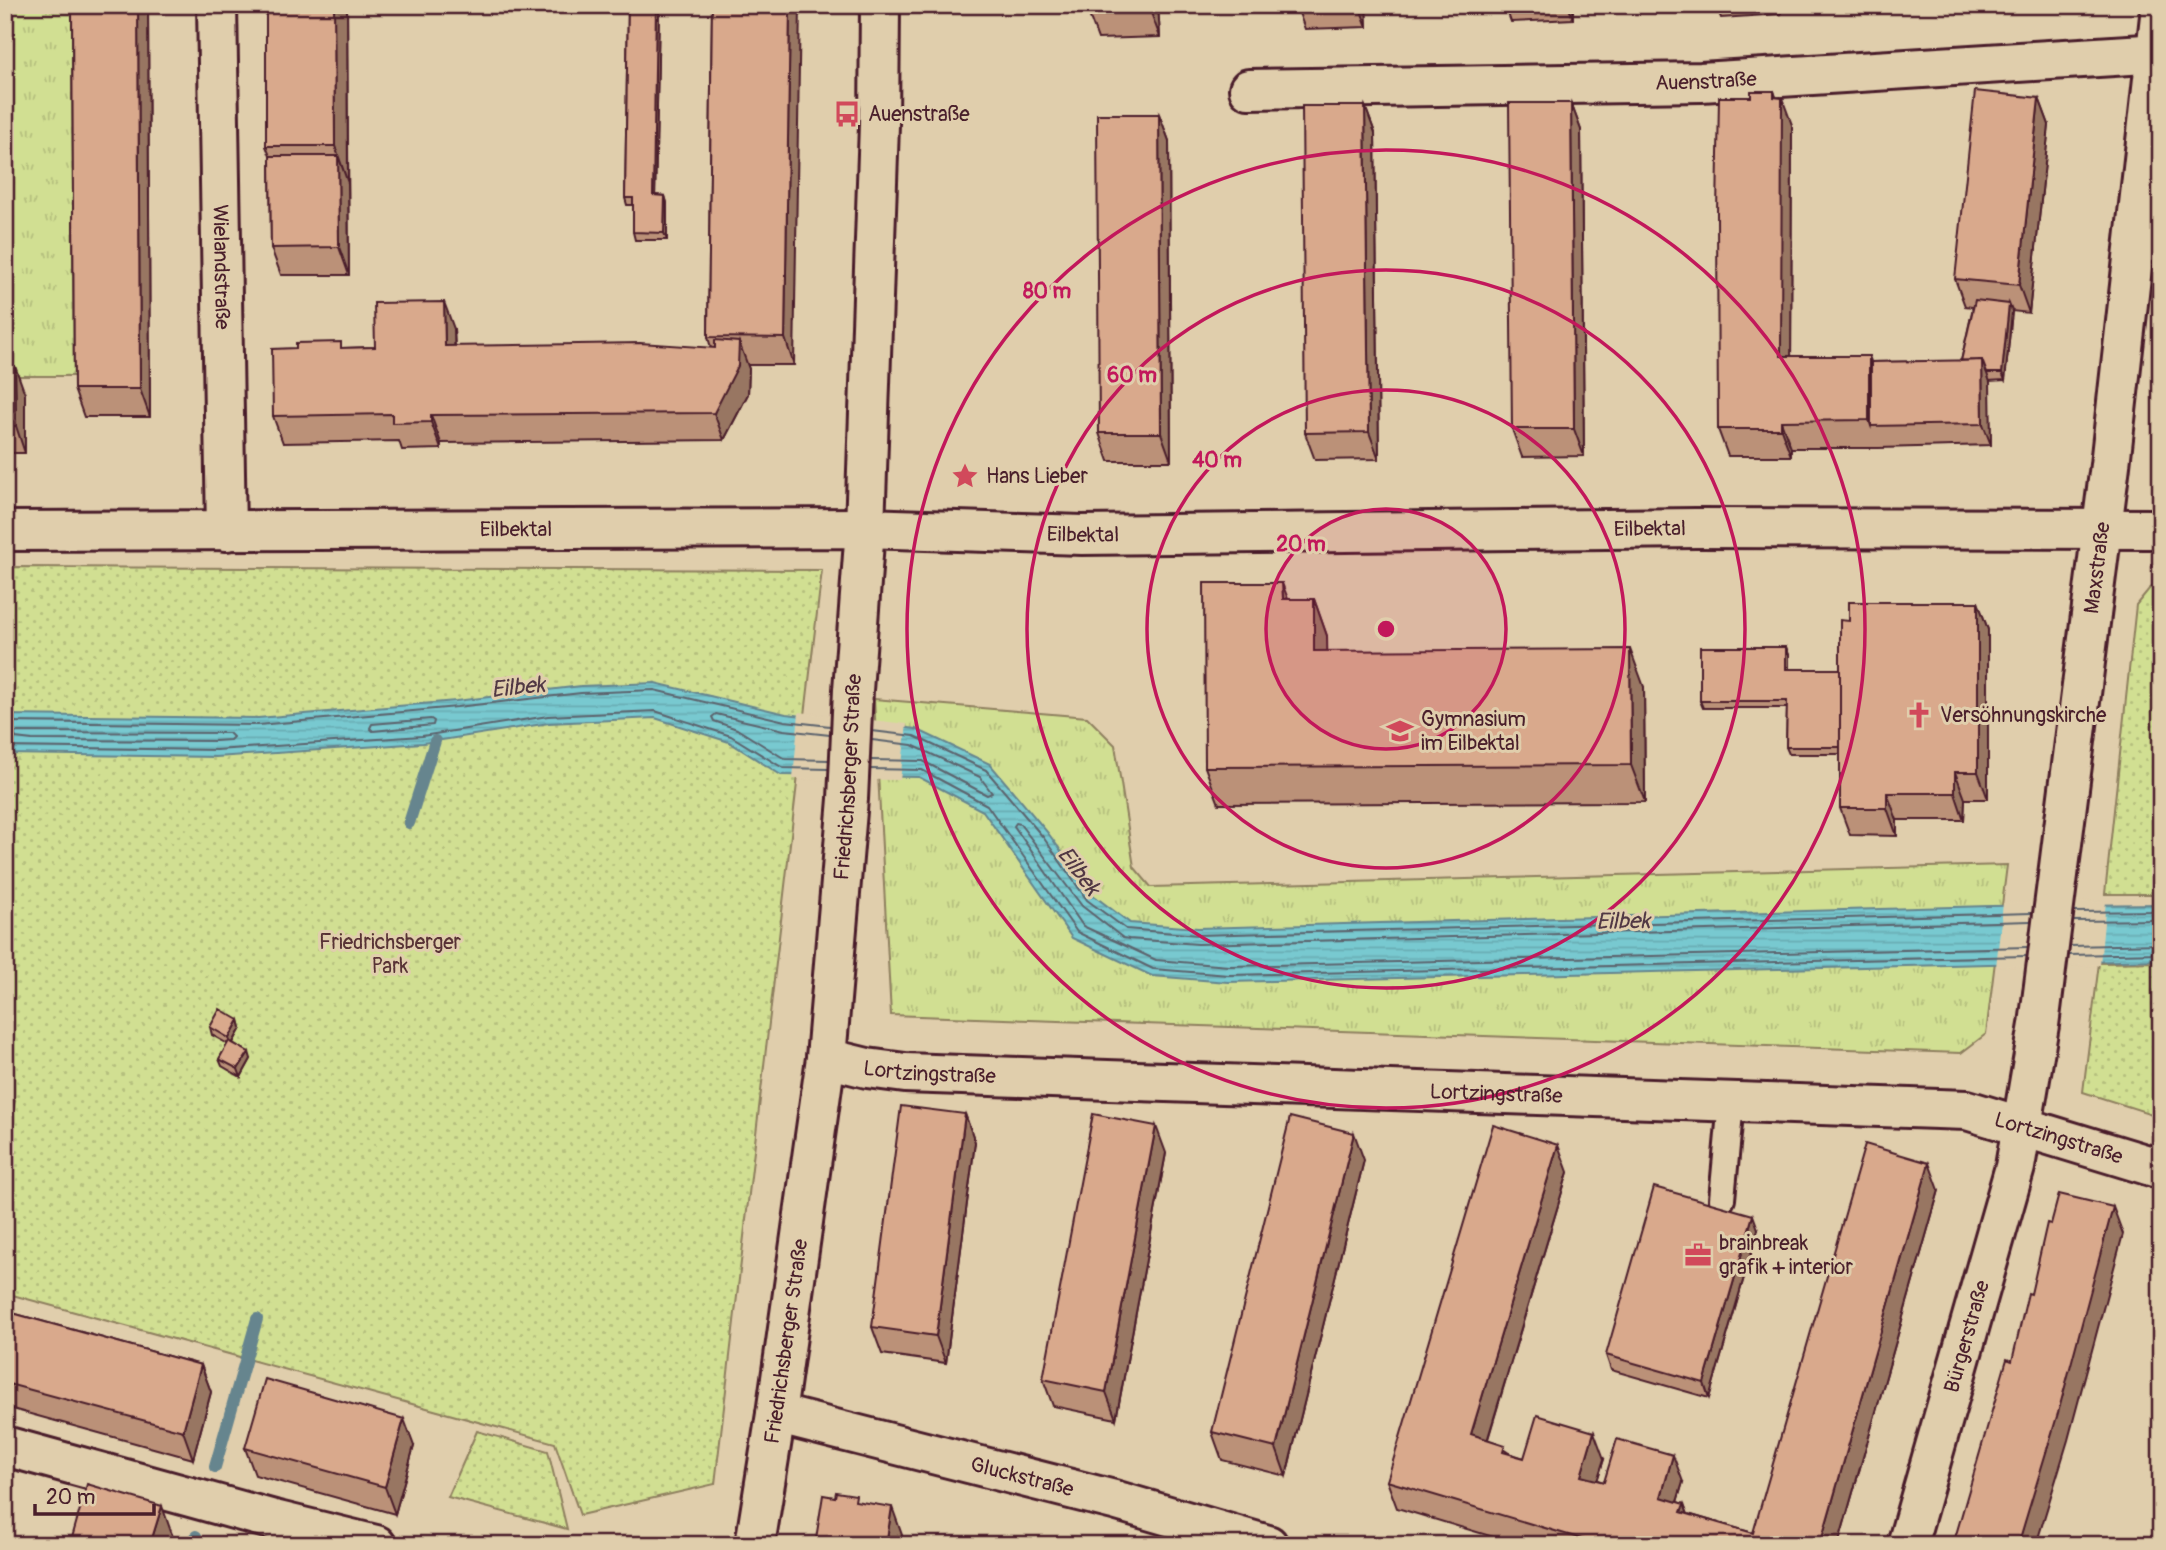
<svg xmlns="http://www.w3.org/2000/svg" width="2166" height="1550" viewBox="0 0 2166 1550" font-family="Pangolin,sans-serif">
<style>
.grass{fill:url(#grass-tufts);stroke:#8e7f5e;stroke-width:2}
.park{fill:url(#park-dots);stroke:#8e7f5e;stroke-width:2}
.water{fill:url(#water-rules);stroke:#66858e;stroke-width:2}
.pier{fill:#e0ceac}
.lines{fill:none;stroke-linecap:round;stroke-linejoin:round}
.shore{stroke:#5c636d;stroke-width:2}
.stream{stroke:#66858e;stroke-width:12}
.service-casing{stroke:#4a1f2b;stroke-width:30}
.minor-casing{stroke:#4a1f2b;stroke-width:44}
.tertiary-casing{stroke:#4a1f2b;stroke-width:44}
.service{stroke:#e0ceac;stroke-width:24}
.minor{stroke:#e0ceac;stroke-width:38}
.tertiary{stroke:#e0ceac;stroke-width:38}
.wall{fill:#bb9178;stroke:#4a1f2b;stroke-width:2}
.shaded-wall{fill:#987662;stroke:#4a1f2b;stroke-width:2}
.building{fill:#d9a98c;stroke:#4a1f2b;stroke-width:2}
.ring{fill:none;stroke:#c2185b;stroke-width:3.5}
.labels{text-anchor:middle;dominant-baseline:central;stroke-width:6;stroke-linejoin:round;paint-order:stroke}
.street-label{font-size:21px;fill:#4a1f2b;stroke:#e0ceac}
.poi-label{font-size:21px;fill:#4a1f2b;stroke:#e0ceac;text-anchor:start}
.park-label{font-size:21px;fill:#583235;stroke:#e0ceac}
.water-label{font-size:23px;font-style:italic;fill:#513844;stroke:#e0ceac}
.centre{fill:#c2185b;stroke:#e0ceac;stroke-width:3.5}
.ring-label{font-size:21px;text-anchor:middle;font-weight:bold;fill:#c2185b;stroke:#e0ceac;stroke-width:6;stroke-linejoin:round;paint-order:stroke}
</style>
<defs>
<pattern id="grass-tufts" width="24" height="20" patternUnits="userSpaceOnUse" patternTransform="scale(1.75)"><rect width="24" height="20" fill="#d1df92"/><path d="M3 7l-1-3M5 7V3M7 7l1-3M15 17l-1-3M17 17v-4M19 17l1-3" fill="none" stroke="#b5bf7e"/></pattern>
<pattern id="park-dots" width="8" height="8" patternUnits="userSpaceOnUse" patternTransform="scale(1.75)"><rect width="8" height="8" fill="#d1df92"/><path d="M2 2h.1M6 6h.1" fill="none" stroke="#b5bf7e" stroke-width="1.8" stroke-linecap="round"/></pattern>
<pattern id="water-rules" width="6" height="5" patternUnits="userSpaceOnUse" patternTransform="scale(1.75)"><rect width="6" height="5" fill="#78c9d0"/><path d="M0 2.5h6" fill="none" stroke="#69acb3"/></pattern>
</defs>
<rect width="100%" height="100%" fill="#e0ceac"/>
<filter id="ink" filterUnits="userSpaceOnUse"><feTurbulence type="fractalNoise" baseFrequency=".0143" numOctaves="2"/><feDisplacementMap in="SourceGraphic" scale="14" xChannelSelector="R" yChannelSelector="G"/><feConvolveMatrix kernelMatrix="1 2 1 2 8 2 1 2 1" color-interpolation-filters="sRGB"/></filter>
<g filter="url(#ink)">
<path class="grass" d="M5 5H74L77 376H5Z
M874 699 1087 717 1115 745 1134 867 1151 887 2007 865 1986 1034 1961 1053 891 1015Z"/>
<path class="park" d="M5 567 822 570 715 1484 580 1515 555 1443 5 1293V1139L15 1101 5 1100Z
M2161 581V894H2105L2136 605 2149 589Z
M2161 962V1117L2083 1092 2099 963Z
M477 1431 548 1451 567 1529 448 1497Z"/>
<path class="water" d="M655 683 786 714 916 729 990 764 1048 833 1093 895 1130 923 1198 928 1990 906 2161 904V960L1228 982 1152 976 1072 938 983 811 919 777 781 775 729 742 655 718 549 723 423 743 216 757 5 754V715L258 718 456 701 581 686Z"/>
<path class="pier" d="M799 712 907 724 900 780 793 779Z
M2106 901 2100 965 1996 967 2003 903Z"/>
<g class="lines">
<path class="shore" d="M431 719 434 721 433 725 373 731 370 728 372 724Z
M5 722 258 725 457 707 581 693 654 690 785 721 830 726
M872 731 914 736 986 770 1043 837 1087 900 1126 929 1198 935 2032 913
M17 732 229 733 233 737 230 740 216 741 32 740 16 738 14 734Z
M5 747 216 750 422 736 548 716 655 711 731 736 783 768 828 769
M829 760 785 759 737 729 714 721 712 717 716 714 784 730 830 735
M871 760 923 761 987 795 992 793 980 777 912 745 872 740
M870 769 922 770 987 805 1077 932 1153 969 1229 975 2027 956
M2074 912 2161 911
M2073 921 2161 920
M2070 946 2161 944
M2028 947 1229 966 1156 960 1083 926 1014 826 1016 823 1020 824 1082 906 1123 938 1129 939 1198 944 2031 921
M2069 955 2161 953"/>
<path class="stream" d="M409 823 435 741
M215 1467 257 1319
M194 1545 196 1536"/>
<g class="service-casing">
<path id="service" d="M1722 1199 1731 1102"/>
</g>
<g class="minor-casing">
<g id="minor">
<path id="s1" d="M217 5 226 531"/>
<path id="s2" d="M1249 89 1701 82 2161 53"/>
<path id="s3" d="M826 1058 867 1068 905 1073 1967 1110 2161 1169"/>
<path id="s4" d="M776 1414 1114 1500 1268 1545"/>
<path d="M5 1446 274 1520 376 1545"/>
<path id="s5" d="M1907 1545 2015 1167 2039 1025 2110 465 2161 7"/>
</g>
</g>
<g class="tertiary-casing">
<g id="tertiary">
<path id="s6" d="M5 531 865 528 1082 535 1696 528 2161 529"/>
<path id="s7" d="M755 1545 776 1414 826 1058 848 799 853 690 865 528 879 125 880 5"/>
</g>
</g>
<use href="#service" class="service"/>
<use href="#minor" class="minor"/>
<use href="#tertiary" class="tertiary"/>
</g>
<path class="wall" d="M72 5H148L150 417H84L74 389Z
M347 5 349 275H281L271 248 270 156 266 146Z
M628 5H657L659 10 655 195 665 196 667 203V240H635L633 232V205H627L625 198Z
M712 5 794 365H747L749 369 748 394 724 440 441 443V449L402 450 399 441 283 443 273 416 343 348 375 347 454 329 455 346 711 348 708 337Z
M1088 5H1158L1160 37 1098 39 1088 12Z
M1296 5H1366L1367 27 1305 29Z
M1505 5H1573V19L1511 22Z
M1716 5H1781V14L1721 18Z
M1774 91 1776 98 1792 125 1791 356 1871 362 1961 361 1973 307 1965 306 1955 279 2039 98 2049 125 2029 313 2012 311 2005 380 1989 381 1991 445 1879 448H1791V456H1728L1718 429 1751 97Z
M1571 103 1581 130 1584 456 1522 457 1512 429Z
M1365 106 1375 133 1379 459 1315 460 1305 433Z
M1159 114 1169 141 1171 461H1109L1099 433Z
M5 366 25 394V453H5Z
M1288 599H1314L1327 636V651L1644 687 1645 802 1219 804 1205 767Z
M1978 602 1988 630V799H1965L1964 820H1897V836L1850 835 1840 808V754H1789L1786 747 1787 708H1703L1700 701 1786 647 1789 655V669H1840L1849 621Z
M239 1020 241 1028 233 1043 251 1059 241 1077 222 1066 219 1059 228 1044 212 1035 210 1027Z
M965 1114 975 1142 946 1363 882 1354 872 1327Z
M1166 1153 1116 1419 1053 1406 1043 1379Z
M1364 1160 1286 1476 1222 1460 1212 1432Z
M1568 1172 1488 1439 1509 1453 1524 1458 1604 1459 1597 1480 1604 1482H1683L1677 1502 1684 1504 1688 1514 1753 1533 1939 1190 1838 1545H1520L1397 1508 1387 1481Z
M1758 1229 1709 1398 1611 1370 1606 1355Z
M5 1311 201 1365 211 1392 193 1459 5 1407Z
M414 1446 395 1514 255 1475 245 1448Z"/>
<path class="shaded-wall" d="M138 5H148L150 417 140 389Z
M334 5H347L348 183 335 146Z
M656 5 659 10 655 203 653 195Z
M790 5H800L794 365 785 338Z
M1150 5H1158L1160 37 1150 10Z
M1359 5H1366L1367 27Z
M1568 5H1573V19Z
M1774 91 1782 114V98L1792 125 1791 383 1781 356Z
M2039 98 2049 125 2029 313 2019 285Z
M1571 103 1581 130 1584 456 1574 429Z
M1365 106 1375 133 1379 459 1369 432Z
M1159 114 1169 141 1171 461 1161 433Z
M338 156 348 183 349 275 339 247Z
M665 196 667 203V240L664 233Z
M444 302 454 329 455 373 445 346Z
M2009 304 2012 311 2005 380 2002 373Z
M739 342 749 369 748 394 724 440 714 413Z
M1869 356 1879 383 1871 426 1869 420Z
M1982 360 1990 382 1991 445 1983 424Z
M15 366 25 394V453L16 426Z
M431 415 441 443V449L431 422Z
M1781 421 1791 448V456L1781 429Z
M1282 583 1296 620 1283 599Z
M1314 599 1327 636 1328 688 1314 651Z
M1978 602 1988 630V799L1978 772Z
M1786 647 1789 655V676L1786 669Z
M1630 649 1644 687 1645 802 1631 765Z
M1955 772 1965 799 1964 820 1955 793Z
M1887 793 1897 820V836L1887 808Z
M239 1020 241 1028 231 1046 229 1038Z
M249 1052 251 1059 241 1077 238 1069Z
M965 1114 975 1142 946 1363 936 1336Z
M1156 1126 1166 1153 1116 1419 1106 1392Z
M1354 1133 1364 1160 1286 1476 1276 1448Z
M1558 1145 1568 1172 1481 1461 1471 1434Z
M1929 1163 1939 1190 1838 1545H1820Z
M2113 1207 2123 1234 2068 1440 2036 1545H2018Z
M1753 1215 1758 1229 1709 1398 1704 1383Z
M201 1365 211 1392 193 1459 183 1431Z
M404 1419 414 1446 395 1514 385 1487Z
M1594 1432 1604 1459 1590 1503 1581 1476Z
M1673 1455 1683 1482 1670 1525 1661 1497Z
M1684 1504 1694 1532 1681 1512Z
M162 1506 175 1543V1545H150Z
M892 1507 902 1535 900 1545H886Z"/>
<path class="building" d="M72 5H138L140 389H74Z
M266 5H334L335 146H266Z
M628 5H656L653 195 665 196 664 233 633 232V198H625Z
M712 5H790L785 338 708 337Z
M1088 5H1150V10L1088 12Z
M1751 91H1774V97L1782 98 1781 356H1869V420L1781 421V429H1718L1717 213 1719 97H1751Z
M1975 91 2039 98 2019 285 1955 279Z
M1509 103H1571L1574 429H1512Z
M1302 106H1365L1369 432 1305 433Z
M1097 114H1159L1161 433H1099Z
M270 156H338L339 247 271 248Z
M1975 300 2009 304 2002 373H1987L1982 360 1961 361Z
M444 302 445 346 640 343 715 348V340L739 342 738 366 714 413 431 415V422L392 423V414L273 416 272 349 296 348V343L341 342V348L375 347 374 303Z
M1982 360 1983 424 1871 426V362Z
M5 366H15L16 426H5Z
M1204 583H1282L1283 599H1314V651L1630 649 1631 765 1205 767Z
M1849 602H1978V772H1955V793H1887V808H1840V620L1849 621Z
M1700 647H1786V669H1840V747H1786L1787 701H1700Z
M220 1009 239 1020 229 1038 210 1027Z
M229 1041 249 1052 238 1069 219 1059Z
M901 1106 965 1114 936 1336 872 1327Z
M1093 1114 1156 1126 1106 1392 1043 1379Z
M1290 1117 1354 1133 1276 1448 1212 1432Z
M1493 1125 1558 1145 1471 1434 1505 1445 1503 1452 1524 1458 1537 1415 1594 1432 1581 1476 1604 1482 1617 1439 1673 1455 1661 1497 1684 1504 1681 1512 1753 1533 1865 1144 1929 1163 1820 1545H1602L1387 1481Z
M1654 1187 1753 1215 1704 1383 1606 1355Z
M2059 1194 2113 1207 2058 1413 2018 1545H1953L2007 1359 2012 1361 2028 1293 2031 1294 2047 1223 2051 1224Z
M5 1311 201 1365 183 1431 5 1383Z
M265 1379 404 1419 385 1487 245 1448Z
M87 1484 162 1506 150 1545H70Z
M836 1492 856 1495 855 1501 892 1507 886 1545H815L823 1495 835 1497Z"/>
</g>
<circle cx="1386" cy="629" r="120" fill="#c2185b" fill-opacity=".12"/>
<g class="ring">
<circle cx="1386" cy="629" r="120"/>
<circle cx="1386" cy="629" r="239"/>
<circle cx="1386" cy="629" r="359"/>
<circle cx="1386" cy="629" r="479"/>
</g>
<defs>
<g id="bus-bare" transform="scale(2.1)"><path d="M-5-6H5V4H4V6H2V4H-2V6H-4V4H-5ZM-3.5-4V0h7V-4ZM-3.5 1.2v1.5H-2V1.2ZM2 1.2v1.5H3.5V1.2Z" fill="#d1495b" stroke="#e0ceac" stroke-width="2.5" paint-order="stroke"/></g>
<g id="sight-bare" transform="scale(2.1)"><path d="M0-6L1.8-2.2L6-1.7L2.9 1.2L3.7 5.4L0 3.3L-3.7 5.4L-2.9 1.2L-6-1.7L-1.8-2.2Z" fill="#d1495b" stroke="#e0ceac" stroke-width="2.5" paint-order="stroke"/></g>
<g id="church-bare" transform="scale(2.1)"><path d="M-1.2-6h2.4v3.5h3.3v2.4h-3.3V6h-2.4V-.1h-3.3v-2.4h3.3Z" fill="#d1495b" stroke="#e0ceac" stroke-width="2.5" paint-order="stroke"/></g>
<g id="school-bare" transform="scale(2.1)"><path d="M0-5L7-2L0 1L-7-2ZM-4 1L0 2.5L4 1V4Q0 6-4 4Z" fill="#d1495b" stroke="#e0ceac" stroke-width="2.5" paint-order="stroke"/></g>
<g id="office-bare" transform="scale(2.1)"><path d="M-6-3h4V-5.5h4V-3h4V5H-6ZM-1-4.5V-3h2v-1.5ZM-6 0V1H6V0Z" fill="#d1495b" stroke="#e0ceac" stroke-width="2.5" paint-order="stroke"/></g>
</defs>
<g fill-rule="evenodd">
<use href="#bus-bare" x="847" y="114"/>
<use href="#sight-bare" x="965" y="476"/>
<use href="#church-bare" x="1919" y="715"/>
<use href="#school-bare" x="1400" y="731"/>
<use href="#office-bare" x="1698" y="1255"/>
</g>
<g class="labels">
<g class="street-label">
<text stroke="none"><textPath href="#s2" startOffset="457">Auenstraße</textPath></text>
<text stroke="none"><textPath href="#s1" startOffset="262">Wielandstraße</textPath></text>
<text stroke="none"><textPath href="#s6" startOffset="1645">Eilbektal</textPath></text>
<text stroke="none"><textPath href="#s6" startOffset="511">Eilbektal</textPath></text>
<text stroke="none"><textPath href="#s6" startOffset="1078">Eilbektal</textPath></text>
<text stroke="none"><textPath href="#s5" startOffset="998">Maxstraße</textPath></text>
<text stroke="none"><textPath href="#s7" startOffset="774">Friedrichsberger Straße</textPath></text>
<text stroke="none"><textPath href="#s3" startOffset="105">Lortzingstraße</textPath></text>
<text stroke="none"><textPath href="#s3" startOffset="672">Lortzingstraße</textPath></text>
<text stroke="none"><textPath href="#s3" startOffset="1239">Lortzingstraße</textPath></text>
<text stroke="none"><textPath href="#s5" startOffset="217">Bürgerstraße</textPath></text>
<text stroke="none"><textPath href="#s7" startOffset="206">Friedrichsberger Straße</textPath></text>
<text stroke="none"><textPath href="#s4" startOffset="254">Gluckstraße</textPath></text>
</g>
<g class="poi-label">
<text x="868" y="114">Auenstraße</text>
<text x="986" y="476">Hans Lieber</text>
<text x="1940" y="715">Versöhnungskirche</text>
<text x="1421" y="719">Gymnasium<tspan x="1421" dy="24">im Eilbektal</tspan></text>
<text x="1719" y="1243">brainbreak<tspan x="1719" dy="24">grafik + interior</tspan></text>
</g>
<g class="park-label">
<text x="390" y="942">Friedrichsberger<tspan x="390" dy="24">Park</tspan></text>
</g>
<g class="water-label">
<text transform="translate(518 687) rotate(-6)">Eilbek</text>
<text transform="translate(1079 871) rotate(53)">Eilbek</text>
<text transform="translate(1623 921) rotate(-1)">Eilbek</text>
</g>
</g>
<circle cx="1386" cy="629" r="10" class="centre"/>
<g class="ring-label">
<text x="1047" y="298">80 m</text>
<text x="1132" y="382">60 m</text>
<text x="1217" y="467">40 m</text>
<text x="1301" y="551">20 m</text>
</g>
<rect width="2166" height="1550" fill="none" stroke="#e0ceac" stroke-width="28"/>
<rect x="14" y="14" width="2138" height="1522" fill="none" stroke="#4a1f2b" stroke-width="2.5" filter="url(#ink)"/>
<path d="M35 1504v10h119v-10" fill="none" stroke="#4a1f2b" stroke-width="3.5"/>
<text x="46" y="1504" font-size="21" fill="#4a1f2b" stroke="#e0ceac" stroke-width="5" paint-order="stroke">20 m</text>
</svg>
